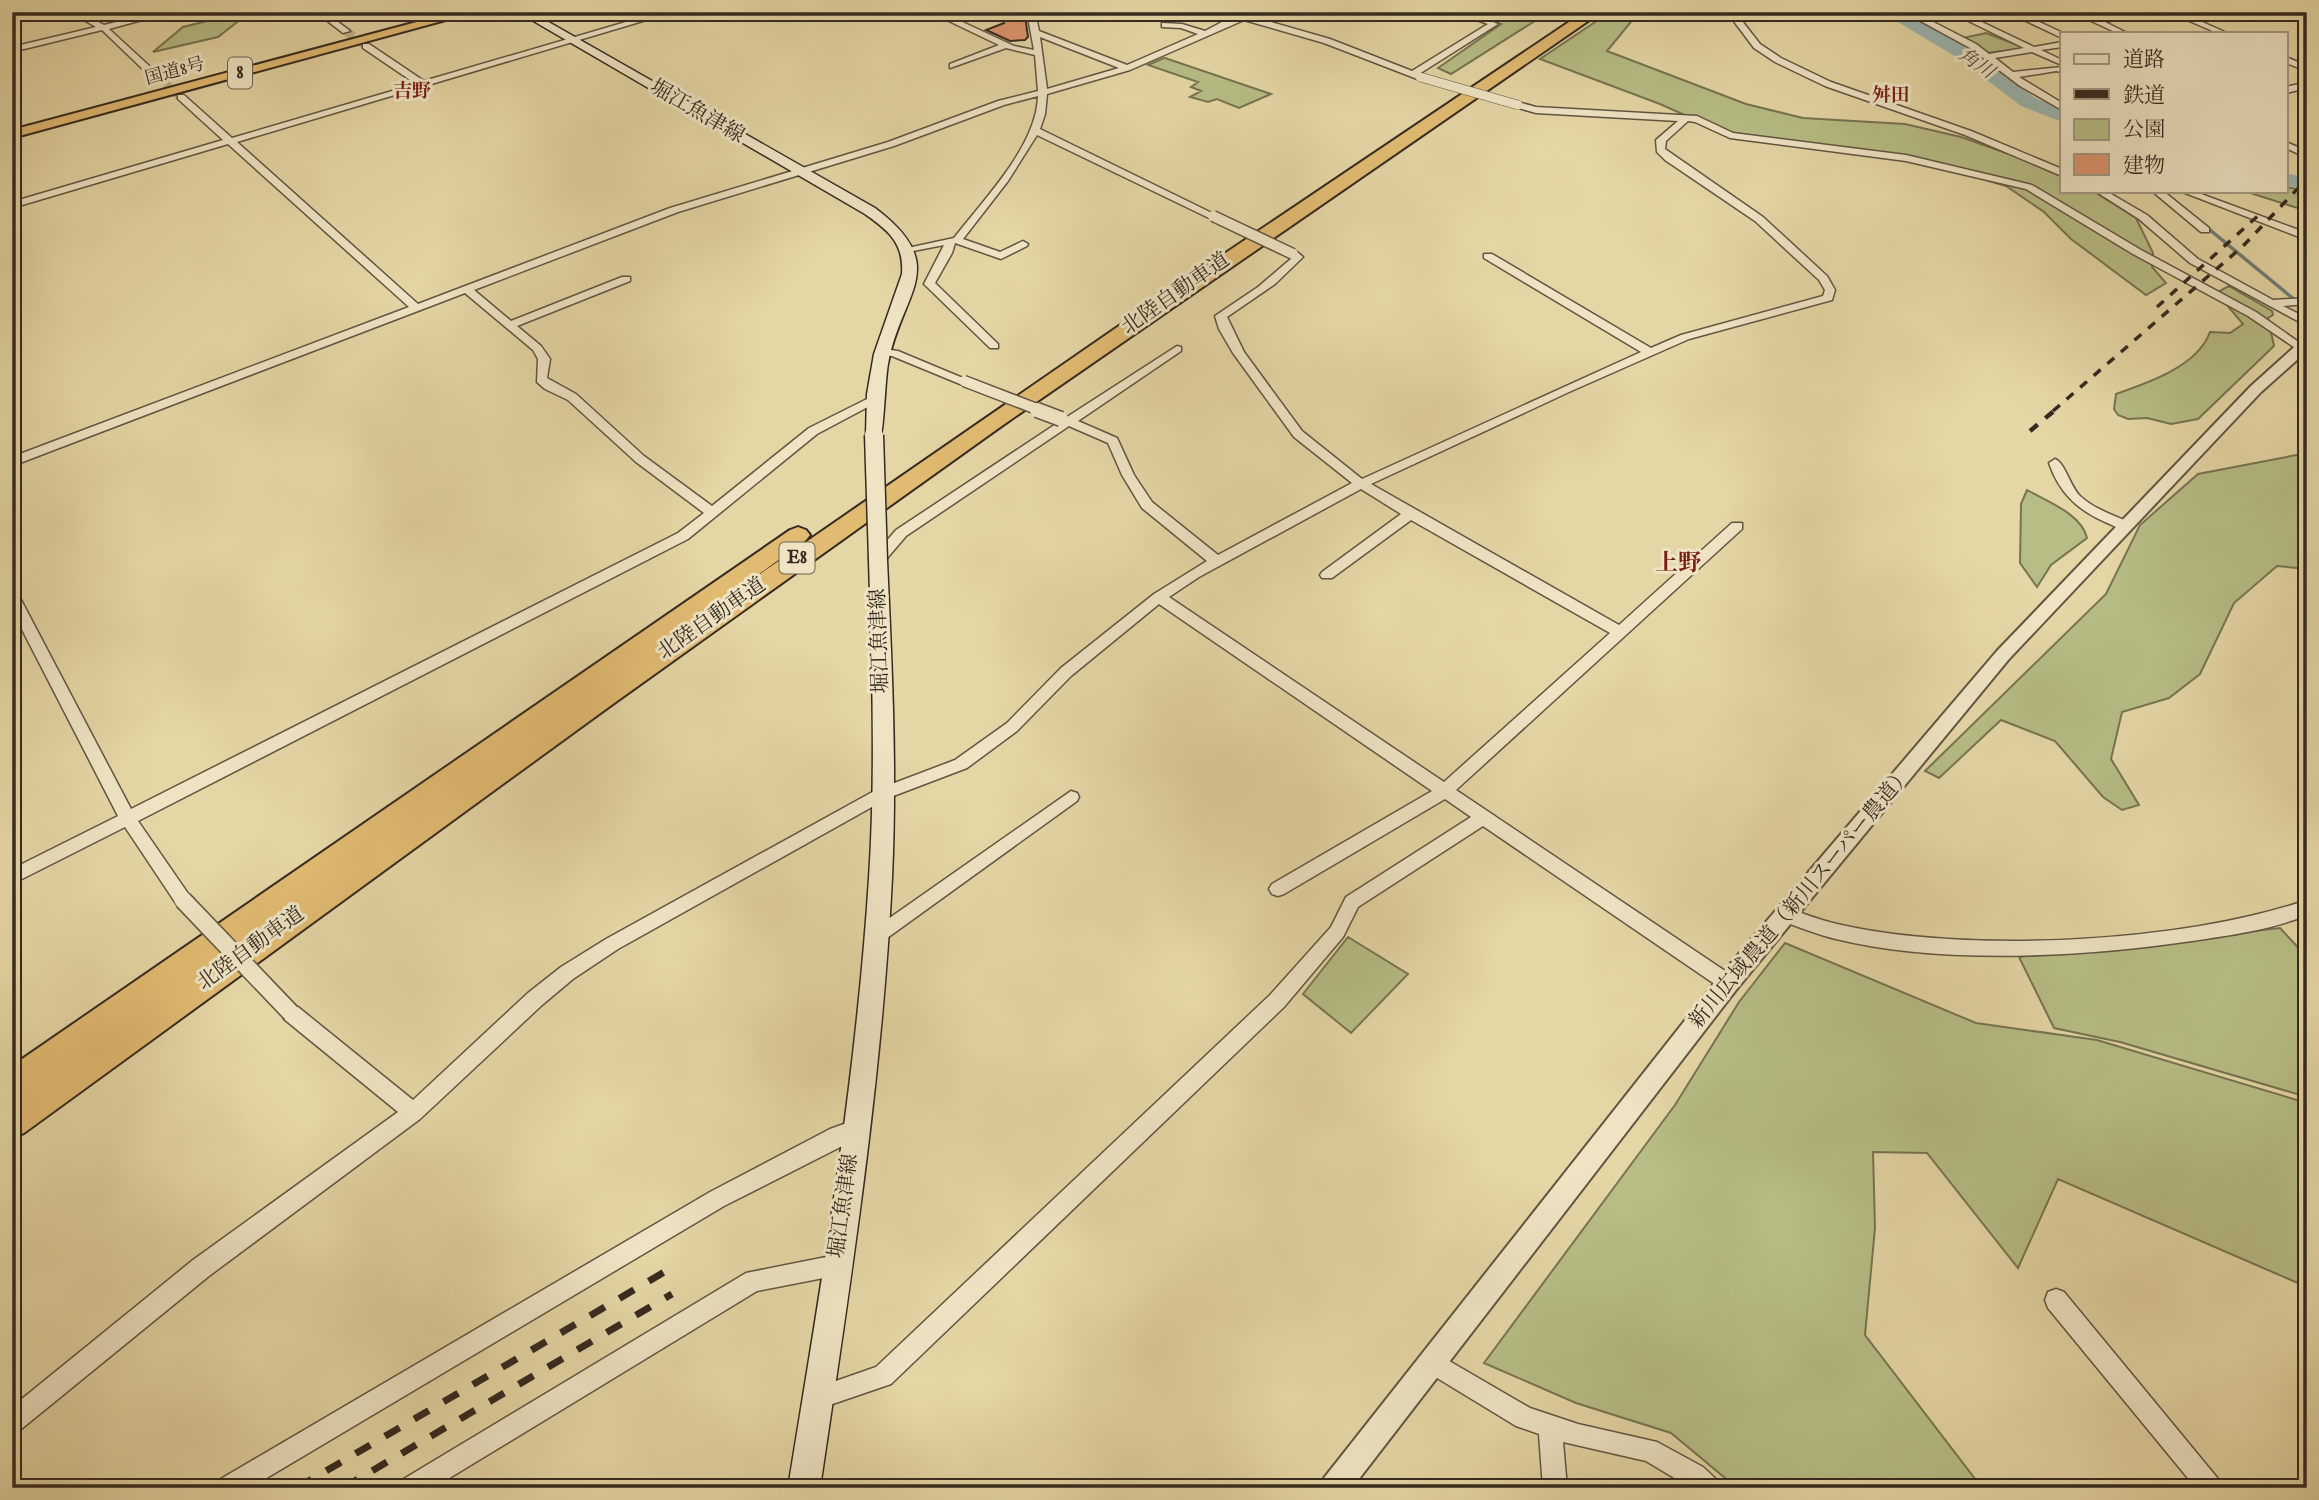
<svg xmlns="http://www.w3.org/2000/svg" width="2319" height="1500" viewBox="0 0 2319 1500" font-family="'IM FELL English','Noto Serif JP',serif">
<style>
.green{fill:#b7bd85;stroke:#767452;stroke-width:2}
.lines{fill:none;stroke-linecap:round;stroke-linejoin:round}
.stream{stroke:#727e78;stroke-width:3.5}
.river{fill:#9bb6b2;fill-rule:evenodd}
.building{fill:#de956f;stroke:#352a20;stroke-width:2}
.minor-tunnel{stroke:#c2b48a;stroke-width:9;stroke-dasharray:9 4.5;stroke-linecap:butt}
.minor-casing{stroke:#615541;stroke-width:3}
.tertiary-casing{stroke:#615541;stroke-width:4}
.secondary-casing{stroke:#352a20;stroke-width:3}
.trunk-casing{stroke:#352a20;stroke-width:4}
.motorway-casing{stroke:#352a20;stroke-width:4}
.minor{fill:#eee4c4;fill-rule:evenodd}
.tertiary{fill:#eee4c4;fill-rule:evenodd}
.secondary{fill:#eee4c4;fill-rule:evenodd}
.trunk{fill:#e2bb72;fill-rule:evenodd}
.motorway{fill:#e2bb72;fill-rule:evenodd}
.rail-far3{stroke:#352a20;stroke-width:2.5;stroke-dasharray:7 7;stroke-linecap:butt}
.rail-far2{stroke:#352a20;stroke-width:3.5;stroke-dasharray:9 9;stroke-linecap:butt}
.rail-far1{stroke:#352a20;stroke-width:4.5;stroke-dasharray:10 10;stroke-linecap:butt}
.rail{stroke:#352a20;stroke-width:7;stroke-dasharray:17 17;stroke-linecap:butt}
.minor-bridge-far3-casing{stroke:#615541;stroke-width:10;stroke-linecap:butt}
.minor-bridge-far2-casing{stroke:#615541;stroke-width:13;stroke-linecap:butt}
.minor-bridge-far1-casing{stroke:#615541;stroke-width:17;stroke-linecap:butt}
.minor-bridge-casing{stroke:#615541;stroke-width:20;stroke-linecap:butt}
.secondary-bridge-casing{stroke:#352a20;stroke-width:21;stroke-linecap:butt}
.minor-bridge-far3{stroke:#eee4c4;stroke-width:9}
.minor-bridge-far2{stroke:#eee4c4;stroke-width:10}
.minor-bridge-far1{stroke:#eee4c4;stroke-width:14}
.minor-bridge{stroke:#eee4c4;stroke-width:17}
.secondary-bridge{stroke:#eee4c4;stroke-width:18}
.labels{text-anchor:middle;dominant-baseline:central;stroke-width:6;stroke-linejoin:round;paint-order:stroke}
.far-street-label{font-size:18px;fill:#352a20;stroke:#eee4c4}
.far-water-label{font-size:19px;font-style:italic;fill:#4e4d44;stroke:#eee4c4}
.shield{fill:#eee4c4;stroke:#6c6251;stroke-width:2}
.shield-label{font-size:19px;font-weight:bold;fill:#352a20}
.far-neighbourhood-label{font-size:19px;font-weight:bold;fill:#7a1f14;stroke:#eee4c4}
.street-label{font-size:21px;fill:#352a20;stroke:#eee4c4}
.neighbourhood-label{font-size:23px;font-weight:bold;fill:#7a1f14;stroke:#eee4c4}
</style>
<rect width="100%" height="100%" fill="#e5d6a5"/>
<filter id="stains"><feTurbulence type="fractalNoise" baseFrequency=".00286" numOctaves="4"/><feColorMatrix values="0 0 0 0 .2 0 0 0 0 .09 0 0 0 0 .02 0 0 0 .5 -.17"/></filter>
<radialGradient id="worn" r=".72"><stop offset=".6" stop-color="#630" stop-opacity="0"/><stop offset="1" stop-color="#630" stop-opacity=".3"/></radialGradient>
<path class="green" d="M1466 12H1514L1509 18 1517 12H1549L1451 74 1438 68 1501 24Z
M1610 12H1639L1607 51 1746 104 1803 118 1905 124 1961 137 2062 173V191H2093L2136 218 2153 253 2152 267 2166 283 2146 295 2071 239 2044 212 2006 186 1939 166 1850 149 1729 135 1660 104 1540 59Z
M219 18 241 19 218 37 153 52 183 27Z
M1986 33 2020 46 2021 49 1986 53 1963 38Z
M1164 58H1165L1271 94 1239 108 1217 99 1208 102 1190 97 1201 91 1191 87 1198 82 1148 65Z
M2286 187 2307 191V211L2244 191H2286Z
M2229 286 2272 311 2273 315 2268 318 2274 346 2198 419 2171 424 2147 418 2128 419 2118 415 2114 409 2116 394C2148 383 2198 366 2210 332L2230 333 2243 324 2227 305 2211 296Z
M2307 453V569L2277 566 2234 603 2200 674 2169 698 2122 712 2111 759 2139 805 2122 810 2103 797 2055 741 2001 720 1939 778 1925 771 2106 594 2140 525 2198 474Z
M2027 490C2046 501 2082 514 2087 538L2051 565 2037 587 2020 563 2021 504Z
M2280 928 2307 957V1097L2120 1042 2054 1028 2019 957Z
M1348 937 1408 974 1351 1033 1303 994Z
M1785 943 1976 1023 2097 1040 2307 1103V1287L2058 1179 2018 1268 1927 1153 1873 1152 1875 1228 1865 1335 1982 1488H1737L1671 1433 1576 1403 1484 1363 1675 1105 1739 1002Z"/>
<g class="lines">
<path class="stream" d="M2204 225 2307 310"/>
<path class="river" d="M1881 12H1903L1928 24 1970 50 2035 98 2062 109V122L2021 106 1958 58Z
M2286 173 2307 178V190L2286 185Z"/>
</g>
<path class="building" d="M1025 16 1028 37 1025 40 1010 41 986 30 1004 23 1003 18Z"/>
<g class="lines">
<path class="minor-tunnel" d="M346 31 366 46
M155 76 181 97"/>
<g class="minor-casing">
<path id="minor" d="M70 12H80L104 25 156 12H171L109 29 158 74V78H152L102 30 12 52V47L96 27Z
M316 12H325L350 31 343 33Z
M660 12H673L237 142 418 304 670 208 888 142 998 101 1038 91 1035 55 1006 48 950 68V64L999 45 930 12H941L1014 46 1034 50 1027 12H1035L1039 31 1127 65 1198 34 1181 28 1162 27V23L1182 24 1205 31 1237 14 1258 12 1250 16 1330 39 1412 71 1488 24 1455 12H1467L1498 24 1419 74 1424 77 1420 80 1324 43 1244 20 1130 70 1047 94 1045 114 1040 129 1218 216 1209 218 1037 135 1008 181 963 239 1000 252 1023 241 1028 244 1027 246 1001 259 955 243 952 253 935 283 998 344V348H990L924 284 944 245 908 252 903 249 954 238C983 200 1037 146 1038 96L1004 105 894 146 678 212 474 290 511 321 622 277H630V281L517 326 541 346 550 359 547 378 576 394 644 456 712 506 809 428 869 398 873 397 879 401 817 434 688 539 138 821 189 895 192 900 189 905 183 907 177 905 125 827 12 884V869L118 816 12 610V591L19 596 131 809 678 533 704 513 636 462 568 400 545 389 537 382 538 359 533 350 465 293 12 466V457L409 307 228 144 12 208V202L223 140 178 99V95H184L232 138 416 84 363 48V44H369L424 81ZM1040 37 1119 68 1047 89Z
M1727 12H1735L1760 44 1781 58 1831 82 1971 131 2062 169V176L1965 135 1825 86 1775 62 1754 48Z
M1904 12H1914L1976 44 1989 54 2024 48 1950 12H1961L2034 47 2062 42V47L2041 50 2062 60V65L2032 52 1995 58 2013 72 2062 67V72L2056 71 2019 77 2062 103V110L2020 86 1970 48Z
M2007 12H2018L2063 33 2062 38Z
M2072 12C2082 12 2090 18 2099 18 2116 18 2133 12 2150 12L2105 22 2127 33H2117Z
M2169 12H2180L2227 33H2217Z
M2286 57 2307 66V71L2286 63Z
M2307 82V88L2286 93V87Z
M1518 102 1536 107 1697 116 1733 133 1906 155 2032 185 2141 250 2256 312 2307 348V356L2248 316 2133 254 2026 189 1906 161 1730 138 1695 122 1688 121 1666 141 1665 149 1763 217 1827 276 1835 290 1832 300 1689 339 1569 392 1371 484 1619 625 1732 523H1742V529L1456 790 1734 977 1737 983 1734 989 1728 991 1722 989 1483 826 1358 907 1343 937 1284 1007 891 1384 818 1409 810 1406 807 1398 810 1390 876 1367 1270 995 1331 927 1346 897 1471 817 1445 799 1284 894 1278 896 1272 894 1269 889 1272 884 1432 791 1159 604 1071 676 1017 731 967 768 888 798 618 949 573 979 542 1005 420 1119 209 1276 20 1430 12 1433V1407L193 1260 398 1112 284 1019 282 1013 284 1007 291 1005 298 1007 413 1100 528 993 561 967 606 939 876 790 955 760 1007 723 1061 668 1154 594 1207 561 1142 508 1122 475 1108 443 1069 426 906 536 883 563H873L871 560 873 557 896 530 1059 422 1055 419 1057 416 1067 417 1177 346 1181 347V351L1078 421 1117 438 1134 475 1152 502 1218 555 1352 483 1294 437 1233 353 1219 329 1215 316 1258 287 1292 258 1288 254 1289 252H1297L1303 257 1275 284 1227 317 1244 352 1302 431 1362 479 1641 352 1484 258V254H1492L1651 348 1681 335 1823 296 1825 290 1819 280 1755 221 1665 160 1657 152 1656 140 1678 121 1536 113 1515 107V103ZM1361 489 1401 514 1322 572 1320 575 1322 578H1332L1411 520 1610 633 1444 782 1169 597 1199 577Z
M2286 142 2307 151V158L2286 148Z
M2095 191H2106L2147 215 2198 259 2273 300 2307 298V304L2283 306 2307 318V326L2190 263 2139 219Z
M2152 191H2163L2209 228V232H2201Z
M2180 191H2193L2307 233V240Z
M883 349 898 351 970 381 964 385 960 384 892 356 879 354 877 352Z
M2055 459C2065 463 2070 486 2080 496 2094 509 2113 515 2131 523V529C2121 531 2113 525 2105 522 2076 509 2059 492 2049 463Z
M1071 791 1077 793 1079 797 1077 801 883 941 877 944 871 941 868 936 871 931Z
M2307 900V915C2271 930 2231 935 2192 941 2084 957 1942 965 1836 939 1816 934 1798 927 1780 920L1777 915 1780 910 1786 908C1803 913 1819 920 1837 924 1966 954 2182 943 2307 900Z
M855 1120 862 1122 865 1129 862 1136 724 1206 250 1488H215L219 1480 710 1192 830 1129Z
M836 1255 844 1258 847 1266 844 1274 757 1291 433 1488H398L402 1480 746 1273Z
M2056 1289 2064 1292 2219 1480 2223 1488H2196L2048 1308 2045 1300 2048 1292Z
M1432 1351 1530 1408 1578 1424 1657 1442 1703 1467 1717 1480 1721 1488H1691L1646 1461 1563 1442 1567 1488H1543L1539 1434 1516 1426 1424 1370 1421 1362 1424 1354Z"/>
</g>
<g class="tertiary-casing">
<path id="tertiary" d="M2307 339V351L2261 392 2009 659 1736 990 1352 1488H1320L1324 1478 1720 976 1997 651 2251 386 2302 340Z"/>
</g>
<g class="secondary-casing">
<path id="secondary" d="M518 12H531L875 208C953 267 901 292 888 364 885 380 884 430 880 439L874 440 866 435 867 394 874 354 902 274C904 243 889 231 865 214Z
M878 554 887 560C892 666 897 772 892 878 882 1082 850 1285 820 1488H788C821 1286 856 1083 869 878 876 772 872 666 869 560Z"/>
</g>
<g class="trunk-casing">
<path id="trunk" d="M454 12H475L12 138V130Z"/>
</g>
<g class="motorway-casing">
<path id="motorway" d="M1584 12H1601L1003 425 610 706 24 1133 12 1137V1066L790 530 798 527 806 530 810 535 806 540 744 585 1187 279Z"/>
</g>
<use href="#minor" class="minor"/>
<use href="#tertiary" class="tertiary"/>
<use href="#secondary" class="secondary"/>
<use href="#trunk" class="trunk"/>
<use href="#motorway" class="motorway"/>
<path class="rail-far3" d="M2303 183 2307 179"/>
<path class="rail-far2" d="M2157 307 2261 213
M2053 411 2243 246 2305 181"/>
<path class="rail-far1" d="M2030 431 2055 410"/>
<path class="rail" d="M297 1488 666 1271
M343 1488 672 1294"/>
<g class="minor-bridge-far3-casing">
<path id="minor-bridge-far3" d="M1420 77 1518 105"/>
</g>
<g class="minor-bridge-far2-casing">
<path id="minor-bridge-far2" d="M1213 216 1293 254
M964 381 1042 411"/>
</g>
<g class="minor-bridge-far1-casing">
<path id="minor-bridge-far1" d="M1037 410 1061 419"/>
</g>
<g class="minor-bridge-casing">
<path id="minor-bridge" d="M183 900 291 1013"/>
</g>
<g class="secondary-bridge-casing">
<path id="secondary-bridge" d="M874 435 878 560"/>
</g>
<use href="#minor-bridge-far3" class="minor-bridge-far3"/>
<use href="#minor-bridge-far2" class="minor-bridge-far2"/>
<use href="#minor-bridge-far1" class="minor-bridge-far1"/>
<use href="#minor-bridge" class="minor-bridge"/>
<use href="#secondary-bridge" class="secondary-bridge"/>
</g>
<g class="labels">
<g class="far-street-label">
<text transform="translate(175 72) rotate(-15)">国道8号</text>
</g>
<g class="far-water-label">
<text transform="translate(1976 64) rotate(35)">角川</text>
</g>
<g class="shield">
<rect x="228" y="57.5" width="24" height="31" rx="5"/>
<rect x="779.5" y="542.5" width="35" height="31" rx="5"/>
</g>
<g class="shield-label">
<text x="240" y="73">8</text>
<text x="797" y="558">E8</text>
</g>
<g class="far-neighbourhood-label">
<text x="412" y="92">吉野</text>
<text x="1891" y="96">舛田</text>
</g>
<g class="street-label">
<text transform="translate(697 112) rotate(30)">堀江魚津線</text>
<text transform="translate(1176 294) rotate(-35)">北陸自動車道</text>
<text transform="translate(712 619) rotate(-35)">北陸自動車道</text>
<text transform="translate(880 641) rotate(-92)">堀江魚津線</text>
<text transform="translate(1801 898) rotate(-50)">新川広域農道（新川スーパー農道）</text>
<text transform="translate(251 949) rotate(-36)">北陸自動車道</text>
<text transform="translate(844 1206) rotate(-82)">堀江魚津線</text>
</g>
<g class="neighbourhood-label">
<text x="1678" y="563">上野</text>
</g>
</g>
<rect width="2319" height="1500" fill="none" stroke="#e5d6a5" stroke-width="42"/>
<rect x="14" y="14" width="2291" height="1472" fill="none" stroke="#352a20" stroke-width="3.5"/>
<rect x="21" y="21" width="2277" height="1458" fill="none" stroke="#352a20" stroke-width="2"/>
<rect x="2060" y="32" width="228" height="161" fill="#eee4c4" stroke="#a49a82" stroke-width="2"/>
<rect x="2074" y="54" width="35" height="10" fill="#eee4c4" stroke="#a49a82" stroke-width="2"/>
<text x="2123" y="66" font-size="21" fill="#352a20">道路</text>
<rect x="2074" y="89" width="35" height="10" fill="#352a20" stroke="#a49a82" stroke-width="2"/>
<text x="2123" y="102" font-size="21" fill="#352a20">鉄道</text>
<rect x="2074" y="119" width="35" height="21" fill="#b7bd85" stroke="#a49a82" stroke-width="2"/>
<text x="2123" y="136" font-size="21" fill="#352a20">公園</text>
<rect x="2074" y="154" width="35" height="21" fill="#de956f" stroke="#a49a82" stroke-width="2"/>
<text x="2123" y="172" font-size="21" fill="#352a20">建物</text>
<rect width="100%" height="100%" filter="url(#stains)"/>
<rect width="100%" height="100%" fill="url(#worn)"/>
</svg>
